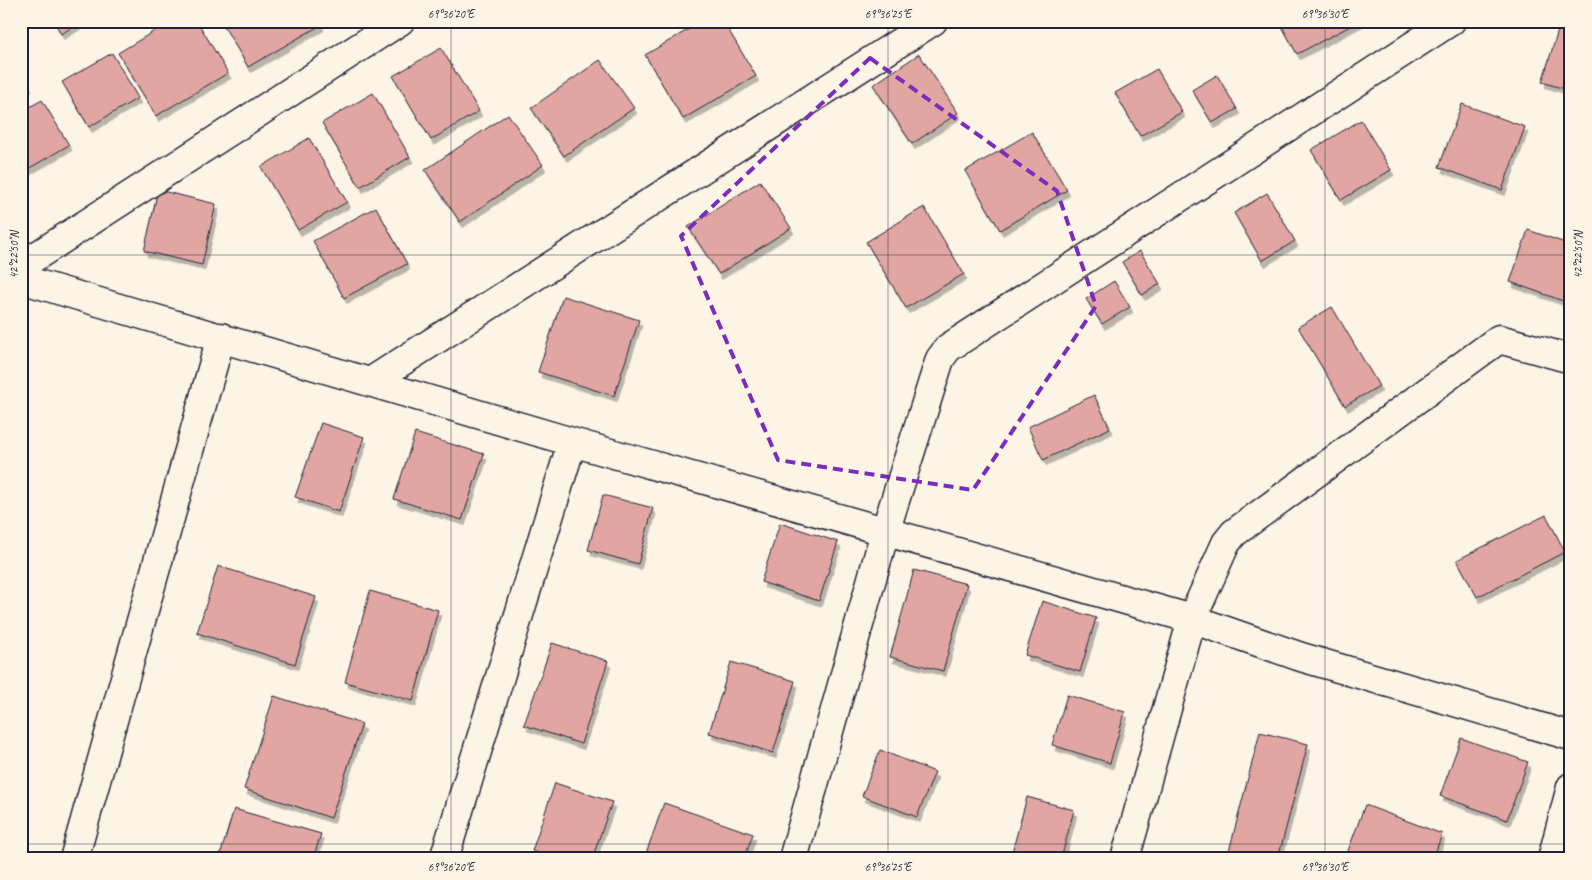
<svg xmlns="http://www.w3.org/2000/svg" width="1592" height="880" viewBox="0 0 1592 880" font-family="Caveat,sans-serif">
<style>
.building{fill:#e1a6a2;stroke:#22223b;filter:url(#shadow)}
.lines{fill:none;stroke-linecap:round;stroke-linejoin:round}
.minor-casing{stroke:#22223b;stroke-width:31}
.minor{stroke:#fcf5e5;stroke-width:28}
.marked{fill:none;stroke:#7b2cbf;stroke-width:4;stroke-dasharray:10 6;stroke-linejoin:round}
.ticks{fill:none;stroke:#22223b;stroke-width:1;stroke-opacity:0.45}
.neatline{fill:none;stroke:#22223b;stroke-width:2}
.ticks-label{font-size:12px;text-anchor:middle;fill:#22223b}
</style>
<defs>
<filter id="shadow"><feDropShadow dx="3" dy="5.5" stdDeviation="0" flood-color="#0004"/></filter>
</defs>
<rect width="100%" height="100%" fill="#fcf5e5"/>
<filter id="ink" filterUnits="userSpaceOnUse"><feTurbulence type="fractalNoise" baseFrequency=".02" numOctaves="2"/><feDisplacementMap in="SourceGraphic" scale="10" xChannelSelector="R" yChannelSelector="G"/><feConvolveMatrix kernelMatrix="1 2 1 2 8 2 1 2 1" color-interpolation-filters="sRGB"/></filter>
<g filter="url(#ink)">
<path class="building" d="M54 21H82L61 34Z
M171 21H197L228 73 156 116 118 53Z
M221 21H319L321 25 248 67Z
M703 21H723L756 76 683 119 645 55Z
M1279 21H1360L1297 54Z
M1561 21 1571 22V91L1542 82Z
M441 48 479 111 431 140 393 76Z
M112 53 138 98 89 127 62 82Z
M919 54 958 113 912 144 873 85Z
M600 60 634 108 564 156 531 108Z
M1157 69 1182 112 1140 136 1115 93Z
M21 72 29 85 21 90Z
M1217 75 1237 109 1212 123 1192 90Z
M373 93 410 157 360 187 322 123Z
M42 100 69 145 21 173V112Z
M1462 104 1525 127 1502 190 1439 167Z
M508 114 543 165 460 222 425 170Z
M1361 120 1391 170 1341 200 1311 150Z
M1032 132 1067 190 1000 230 965 171Z
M309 138 347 202 298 230 261 167Z
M760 181 791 228 719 274 688 227Z
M158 190 216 204 202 265 144 251Z
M1267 193 1295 241 1262 261 1234 213Z
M376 207 407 264 344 298 313 241Z
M924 207 964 274 906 308 866 242Z
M1528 230 1571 245V288L1566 302 1510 282Z
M1140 251 1160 284 1142 295 1122 262Z
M1114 281 1130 307 1102 324 1086 299Z
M563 296 639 320 614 396 538 372Z
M1332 307 1379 386 1345 406 1298 327Z
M1094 395 1110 428 1043 460 1028 427Z
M321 423 364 437 339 512 295 497Z
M415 433 484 454 462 520 394 499Z
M603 495 653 508 638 564 588 550Z
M1546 515 1565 552 1477 597 1457 560Z
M780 523 838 542 819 601 761 582Z
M218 566 316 597 295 664 197 633Z
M914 570 967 584 943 671 890 657Z
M370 591 438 610 413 701 345 682Z
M1042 601 1096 618 1080 672 1025 655Z
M552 643 608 661 581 744 524 725Z
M731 662 795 681 773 753 709 733Z
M1067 695 1125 712 1110 763 1052 745Z
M274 696 362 724 331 818 244 789Z
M1260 732 1308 744 1278 859H1227Z
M1461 738 1528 762 1507 820 1440 796Z
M880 750 935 772 917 817 862 796Z
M555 783 612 802 592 859H555L532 851Z
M1027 797 1074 810 1061 859H1022L1011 856Z
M664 803 753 834 744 859H644Z
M1365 805 1442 834 1433 859H1345Z
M234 809 321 834 313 859H219Z
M846 853 863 859H844Z"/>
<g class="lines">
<g class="minor-casing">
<path id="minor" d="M21 266 400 21
M21 279 572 442 1192 619 1301 657 1571 736
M370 382 933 21
M74 859 221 337
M444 859 572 442
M793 859 885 532 940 359 948 348 1451 21
M1125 859 1192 619 1226 543 1234 533 1499 339 1571 359
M1552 859 1571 787"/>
</g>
<use href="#minor" class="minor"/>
</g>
</g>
<path class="marked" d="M870 58 1057 191 1096 306 973 490 778 460 681 236Z"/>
<path class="ticks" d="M451 21V859M888 21V859M1325 21V859M21 255H1571M21 844H1571"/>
<rect width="1592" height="880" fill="none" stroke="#fcf5e5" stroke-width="55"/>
<rect x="28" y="28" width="1536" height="824" class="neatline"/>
<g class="ticks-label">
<text x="451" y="18">69°36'20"E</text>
<text x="888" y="18">69°36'25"E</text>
<text x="1325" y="18">69°36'30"E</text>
<text transform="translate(14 255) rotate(-90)" y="4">42°22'50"N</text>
<text transform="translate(1578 255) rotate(-90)" y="4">42°22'50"N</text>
<text x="451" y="871">69°36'20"E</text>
<text x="888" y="871">69°36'25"E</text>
<text x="1325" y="871">69°36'30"E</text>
</g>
</svg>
